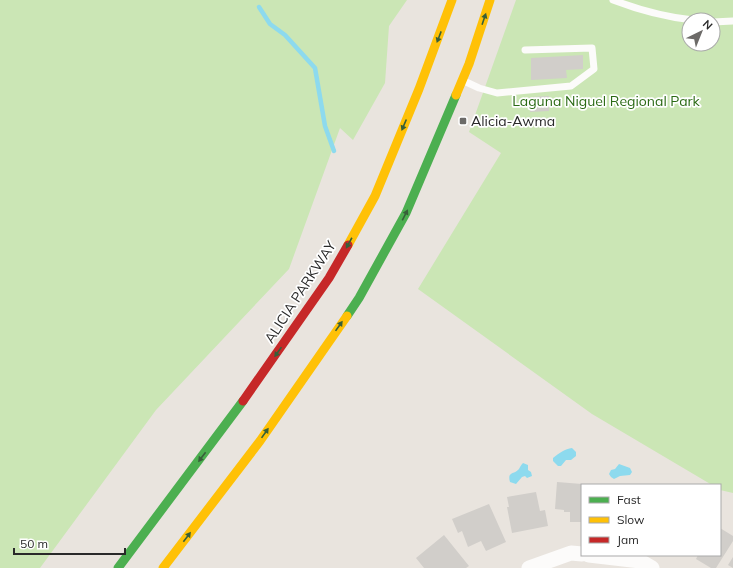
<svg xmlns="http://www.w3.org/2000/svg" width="733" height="568" viewBox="0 0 733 568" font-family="Mulish,sans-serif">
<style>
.green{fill:#cbe6b5;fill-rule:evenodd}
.water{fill:#8ddaee}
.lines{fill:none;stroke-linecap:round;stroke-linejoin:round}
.stream{stroke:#8ddaee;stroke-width:4.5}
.building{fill:#d1ceca}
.lane{stroke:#fcfbfa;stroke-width:7}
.street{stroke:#fcfbfa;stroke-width:15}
.fast{stroke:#4caf50;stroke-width:9}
.slow{stroke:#ffc107;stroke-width:9}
.jam{stroke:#c62828;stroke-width:9}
.oneway{fill:#375f39}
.poi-dot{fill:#6c6a68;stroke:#fff;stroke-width:1.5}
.labels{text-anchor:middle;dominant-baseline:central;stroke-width:3.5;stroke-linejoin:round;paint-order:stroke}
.park-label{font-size:14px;fill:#2b6a15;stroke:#fff}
.poi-label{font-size:14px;fill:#292929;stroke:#fff;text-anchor:start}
.street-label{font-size:14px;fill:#292929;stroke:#fff}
</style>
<rect width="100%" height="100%" fill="#e9e4de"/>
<path class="green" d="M0 0H407L389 26 385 83 353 140 340 128 289 269 156 410 40 568H0Z
M516 0H733V493L720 490V485H712L592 414 418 289 501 153 469 132ZM689 20H713V44H689Z"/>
<path class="water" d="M572 448 576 452V456L571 460H566L561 466H558L553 461V458C559 453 565 449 572 448Z
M523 463 528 465V470L531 472 532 476 527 478 525 476 522 477 516 484 510 482C507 471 514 475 519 469 520 467 521 465 523 463Z
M619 464 630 468 632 472 630 475 620 476 614 479 611 477 609 474 611 470 615 469Z"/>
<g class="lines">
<path class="stream" d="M259 7 270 24 285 35 315 68 325 126 334 151"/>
</g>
<path class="building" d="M583 55V69L566 70 567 78 531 80V58Z
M549 96V111L530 112V97Z
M557 482 582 484V522H570V512H564V510L555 509Z
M536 492 540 511 545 510 548 526 512 533 507 507H509L507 497Z
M489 504 506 542 486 551 481 541 468 547 462 531 458 533 452 519Z
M720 528 733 536V541L716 568H711L696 559 698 555H720Z
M444 535 469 566 466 568H424L416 558Z
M733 557V568L728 565Z"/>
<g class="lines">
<path class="lane" d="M613 0C639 10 665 17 693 20
M713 22 733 21
M464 81 479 88 497 93 571 86 594 69 592 48 525 50"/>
<path class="street" d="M589 555 640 561 652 568
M529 568 571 553 582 554"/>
<path class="fast" d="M347 316 359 298 406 213 456 95
M118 568 243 401"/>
<path class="slow" d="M456 95 469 64 490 0
M348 245 375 196 419 89 452 0
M163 568 260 441 347 316"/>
<path class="jam" d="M243 401 329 278 348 245"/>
</g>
<defs><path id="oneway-solid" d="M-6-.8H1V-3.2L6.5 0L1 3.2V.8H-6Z"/></defs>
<g class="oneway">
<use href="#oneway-solid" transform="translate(484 19) rotate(-71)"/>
<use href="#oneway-solid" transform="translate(439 37) rotate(111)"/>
<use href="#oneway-solid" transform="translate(404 125) rotate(113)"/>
<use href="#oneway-solid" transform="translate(405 215) rotate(-63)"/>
<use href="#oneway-solid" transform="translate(349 243) rotate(119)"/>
<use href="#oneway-solid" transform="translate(339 326) rotate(-55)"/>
<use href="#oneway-solid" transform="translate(278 352) rotate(125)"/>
<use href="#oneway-solid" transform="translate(265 433) rotate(-55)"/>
<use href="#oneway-solid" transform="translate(202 457) rotate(127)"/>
<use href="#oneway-solid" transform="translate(187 537) rotate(-53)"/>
</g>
<rect class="poi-dot" x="459" y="117" width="8" height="8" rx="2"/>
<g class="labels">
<g class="park-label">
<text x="606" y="101">Laguna Niguel Regional Park</text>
</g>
<g class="poi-label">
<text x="471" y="121">Alicia-Awma</text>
</g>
<g class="street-label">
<text transform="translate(300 292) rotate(-57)">ALICIA PARKWAY</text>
</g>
</g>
<rect x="581" y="484" width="140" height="72" fill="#ffffff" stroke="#a9a9a9"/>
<rect x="589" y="497" width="20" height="6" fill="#4caf50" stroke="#a9a9a9"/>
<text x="617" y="504" font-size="12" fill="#292929">Fast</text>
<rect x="589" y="517" width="20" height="6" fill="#ffc107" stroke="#a9a9a9"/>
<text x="617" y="524" font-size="12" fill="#292929">Slow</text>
<rect x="589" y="537" width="20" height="6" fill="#c62828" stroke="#a9a9a9"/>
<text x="617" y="544" font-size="12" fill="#292929">Jam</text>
<g transform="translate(701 32) rotate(43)"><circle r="19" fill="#ffffff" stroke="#a9a9a9"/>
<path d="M0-3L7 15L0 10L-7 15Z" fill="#6c6a68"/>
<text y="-6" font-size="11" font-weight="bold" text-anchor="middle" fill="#292929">N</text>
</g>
<path d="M14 548v6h111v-6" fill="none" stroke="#292929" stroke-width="2"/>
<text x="20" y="548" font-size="12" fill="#292929" stroke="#ffffff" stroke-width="3" paint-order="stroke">50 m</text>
</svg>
